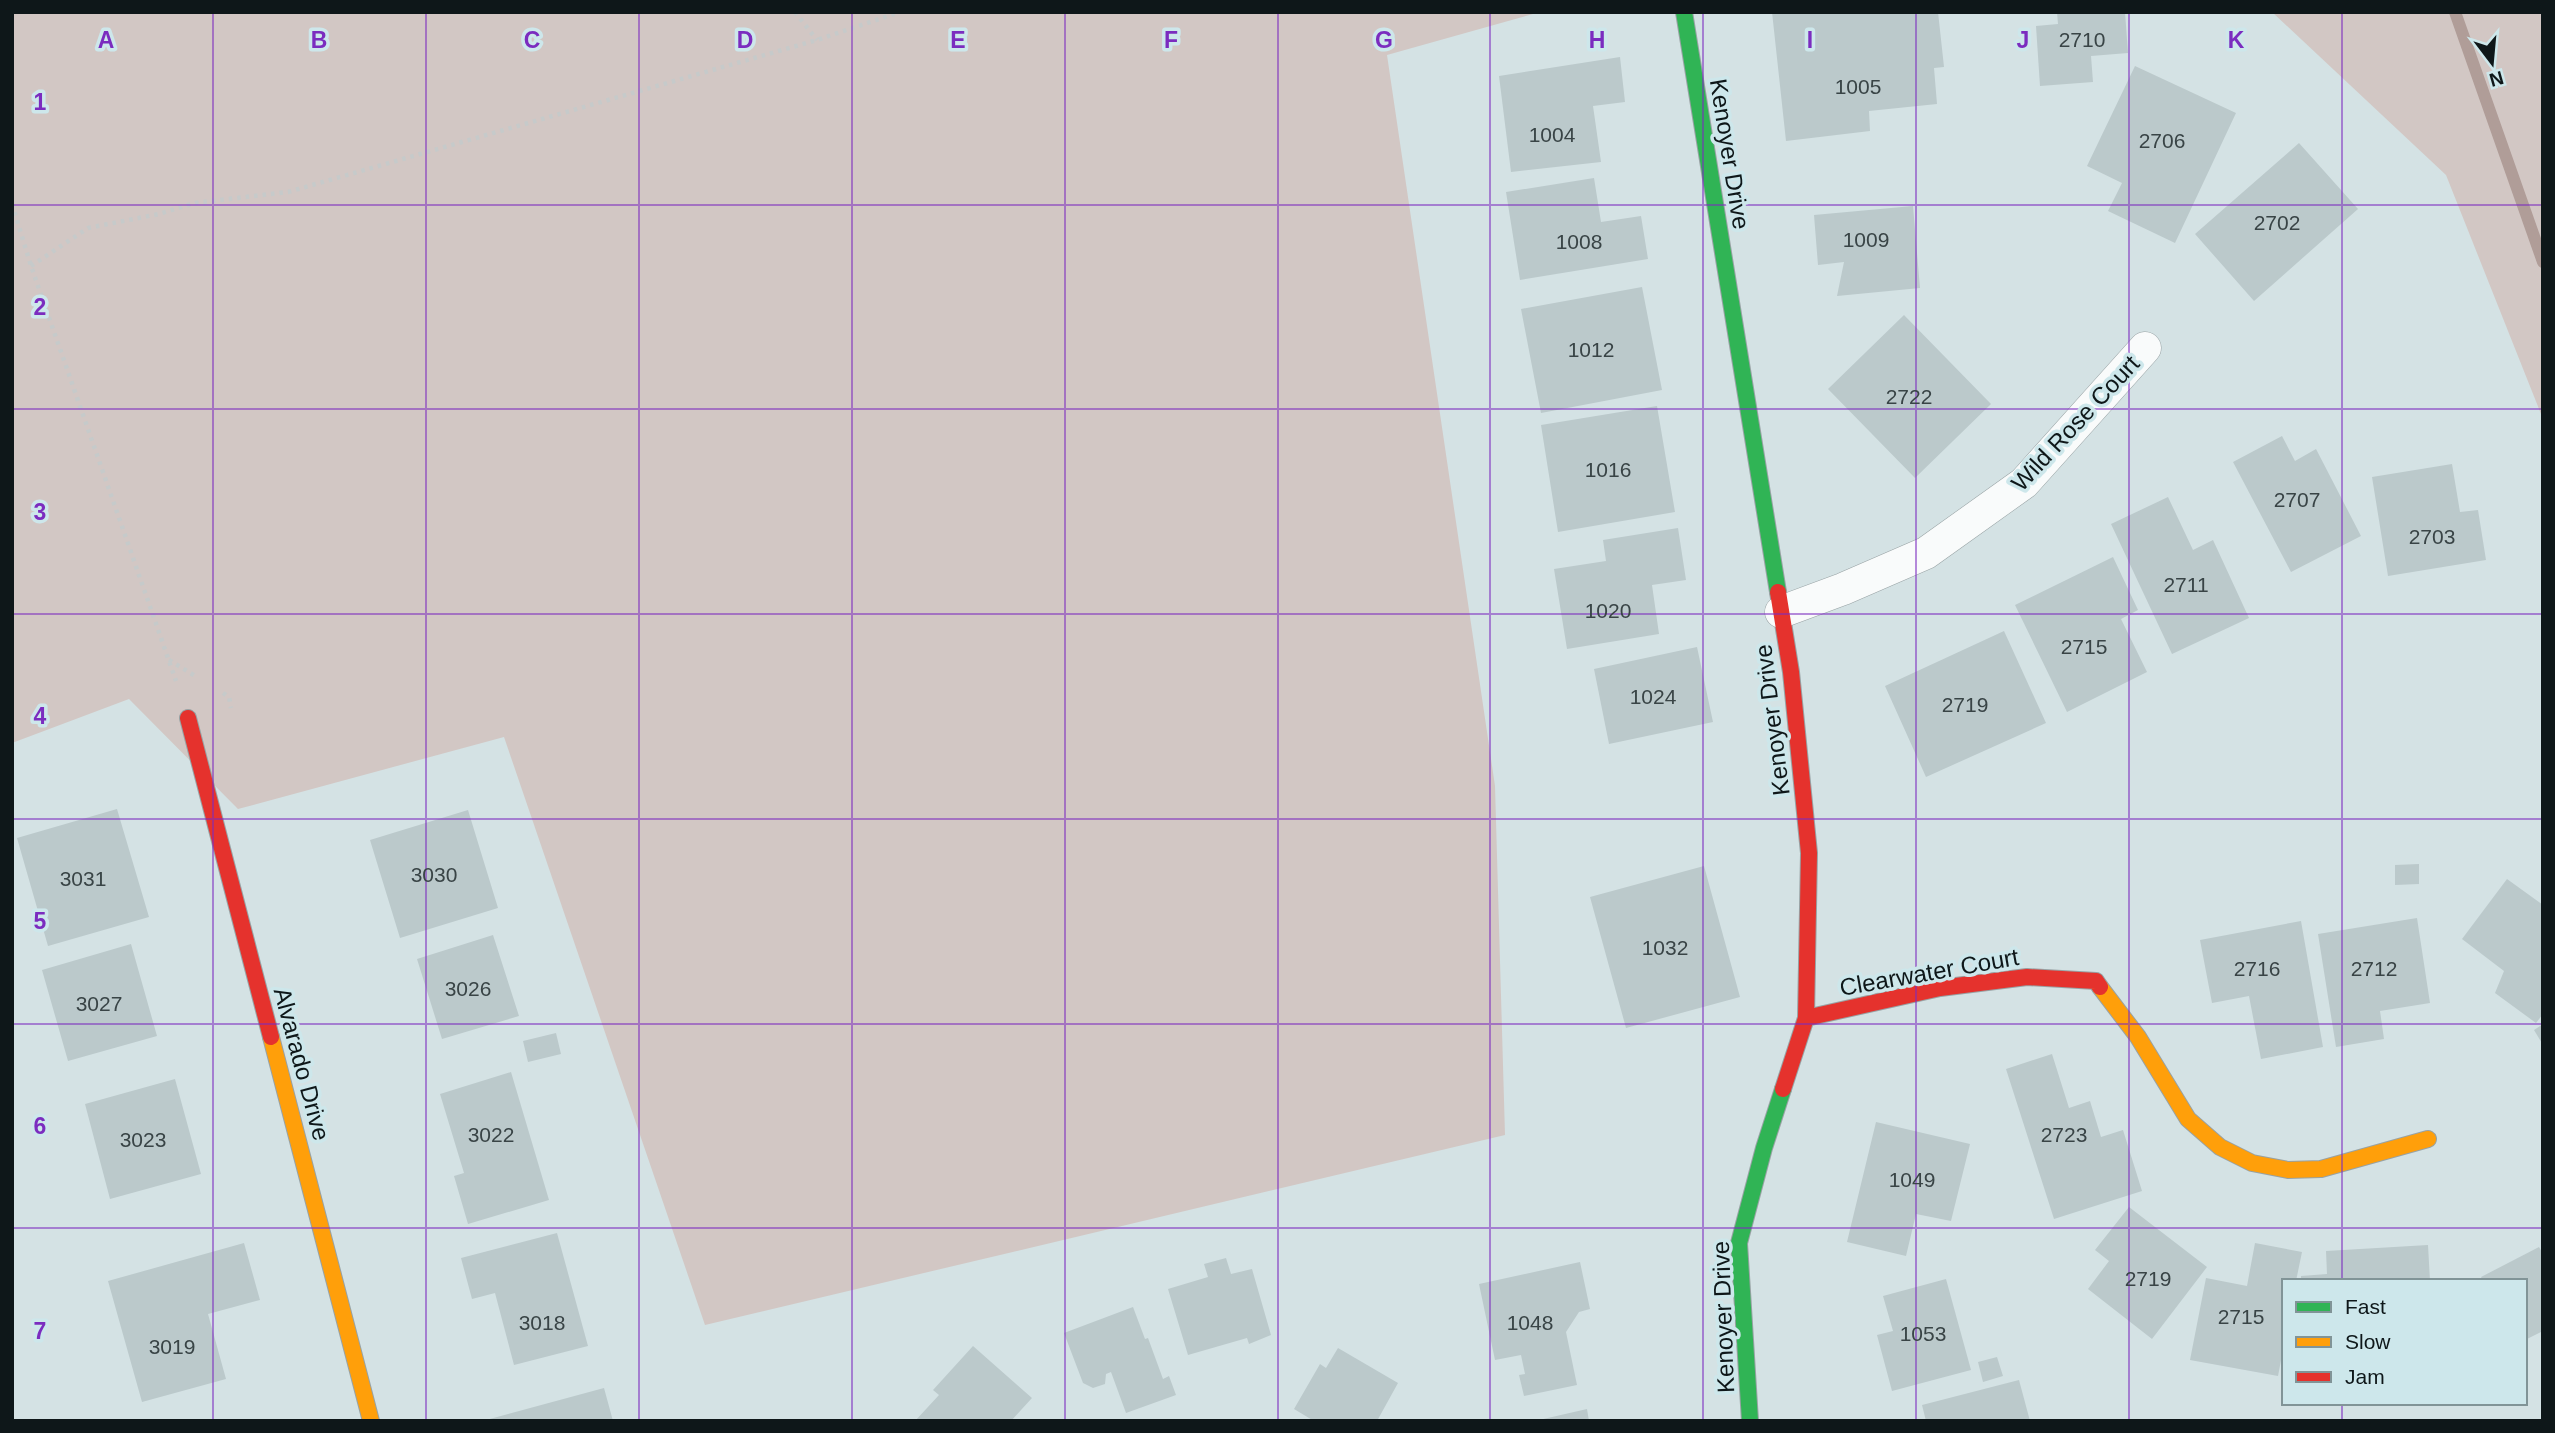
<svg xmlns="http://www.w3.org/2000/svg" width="2555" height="1433" viewBox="0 0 2555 1433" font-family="Arial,sans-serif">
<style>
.green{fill:#d2c7c4}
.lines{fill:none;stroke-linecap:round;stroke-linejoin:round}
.stream{stroke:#b09d98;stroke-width:12}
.building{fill:#bbc9cb}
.street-casing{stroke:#98a2a4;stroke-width:33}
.fast-casing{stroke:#98a2a4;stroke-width:18}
.slow-casing{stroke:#98a2a4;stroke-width:18}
.jam-casing{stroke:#98a2a4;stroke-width:18}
.path{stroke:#c6caca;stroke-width:4.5;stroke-dasharray:3.5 5;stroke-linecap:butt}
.street{stroke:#f9fbfb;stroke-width:32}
.fast{stroke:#30b455;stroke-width:16}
.slow{stroke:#ff9f0a;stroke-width:16}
.jam{stroke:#e5322d;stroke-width:16}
.grid{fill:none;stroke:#7b2cbf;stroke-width:2;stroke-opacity:0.55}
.labels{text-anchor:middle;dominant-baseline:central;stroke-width:7;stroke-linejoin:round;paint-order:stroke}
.number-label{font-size:21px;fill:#394446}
.street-label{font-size:24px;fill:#0e1719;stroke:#cde7eb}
.grid-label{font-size:23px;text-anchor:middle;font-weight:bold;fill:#7b2cbf;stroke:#cde7eb;stroke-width:7;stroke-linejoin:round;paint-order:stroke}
</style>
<rect width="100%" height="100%" fill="#d4e2e4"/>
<path class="green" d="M12 12H1540L1387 55 1495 786 1505 1135 705 1325 504 737 238 809 129 699 12 743Z
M2272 12H2543V419L2446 175Z"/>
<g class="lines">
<path class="stream" d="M2455 12 2543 262"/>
</g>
<path class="building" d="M1772 12H1938L1944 67 1934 68 1937 104 1869 111 1870 131 1786 141Z
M2057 12H2125L2128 53 2091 56 2093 82 2040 86 2036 26 2058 24Z
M1620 57 1625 102 1593 106 1601 162 1511 172 1499 76Z
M2135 66 2236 113 2175 243 2108 211 2122 183 2087 166Z
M2299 143 2358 209 2254 301 2195 234Z
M1594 178 1601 222 1641 216 1648 259 1520 280 1506 192Z
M1913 206 1920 288 1837 296 1844 262 1818 265 1814 215Z
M1642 287 1662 390 1541 413 1521 309Z
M1904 315 1991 404 1915 478 1828 389Z
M1657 406 1675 512 1558 532 1541 425Z
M2282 436 2295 461 2316 449 2361 536 2291 572 2233 462Z
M2452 464 2460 512 2478 510 2486 560 2388 576 2372 477Z
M2168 497 2193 550 2213 540 2249 618 2172 654 2111 524Z
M1678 528 1686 580 1652 585 1659 634 1567 649 1554 569 1606 561 1603 540Z
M2113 557 2138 610 2121 619 2147 672 2067 712 2015 605Z
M2004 631 2046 723 1926 777 1885 686Z
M1697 647 1713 722 1609 744 1594 669Z
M117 809 149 917 48 946 17 838Z
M468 810 498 908 400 938 370 840Z
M2419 864V884L2395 885V865Z
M1704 866 1740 997 1626 1028 1590 897Z
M2507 879 2543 905V1014L2536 1023 2495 993 2504 971 2462 939Z
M2417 918 2430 1003 2380 1011 2384 1039 2336 1047 2318 934Z
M2301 921 2323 1047 2261 1059 2249 996 2212 1003 2200 940Z
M493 935 519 1016 442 1039 417 959Z
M131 944 157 1036 68 1061 42 970Z
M2543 1024V1045L2534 1030Z
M556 1033 561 1054 528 1062 523 1041Z
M2052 1054 2069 1108 2090 1101 2101 1137 2123 1130 2142 1191 2054 1219 2006 1069Z
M511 1072 549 1200 468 1224 454 1176 464 1173 440 1094Z
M175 1079 201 1174 110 1199 85 1104Z
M1876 1122 1970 1144 1951 1221 1916 1214 1906 1256 1847 1242Z
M2129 1207 2207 1267 2152 1339 2088 1289 2109 1261 2095 1250Z
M557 1233 588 1346 514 1365 495 1293 472 1299 461 1258Z
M244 1243 260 1300 208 1314 226 1379 142 1402 108 1281Z
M2255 1243 2302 1252 2296 1281H2284V1345L2278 1376 2190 1360 2206 1278 2247 1286Z
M2428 1245 2430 1281H2301V1276L2327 1274 2326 1251Z
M2539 1247 2543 1254V1331L2525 1340V1281H2483L2481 1277Z
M1226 1258 1231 1274 1252 1269 1271 1335 1249 1344 1247 1338 1188 1355 1168 1289 1208 1277 1204 1264Z
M1580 1262 1590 1309 1579 1312 1566 1332 1577 1385 1524 1396 1519 1375 1525 1374 1521 1355 1495 1360 1479 1284Z
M1946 1279 1971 1370 1892 1391 1877 1335 1893 1331 1883 1296Z
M1133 1307 1145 1339 1148 1338 1163 1379 1169 1376 1176 1395 1126 1413 1111 1372 1106 1374 1105 1384 1093 1388 1083 1383 1064 1333Z
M973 1346 1032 1398 1011 1421H915L939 1395 933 1390Z
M1338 1348 1398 1383 1377 1421H1314L1294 1409 1320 1364 1326 1368Z
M1997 1357 2003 1376 1983 1382 1978 1362Z
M2019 1380 2030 1421H1926L1922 1405Z
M604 1388 613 1421H486V1420Z
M1587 1409 1589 1421H1539V1420Z"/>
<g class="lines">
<g class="street-casing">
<path id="street" d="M1781 612 1843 589 1926 553 2024 483 2145 348"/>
</g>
<g class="fast-casing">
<path id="fast" d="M1684 12 1778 592
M1750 1421 1739 1243 1764 1148 1783 1089"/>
</g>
<g class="slow-casing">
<path id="slow" d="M2100 987 2138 1037 2188 1119 2220 1147 2252 1163 2288 1170 2321 1169 2428 1139
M271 1037 371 1421"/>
</g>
<g class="jam-casing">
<path id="jam" d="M1778 592 1791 672 1809 853 1806 1018 1783 1089
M188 718 271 1037
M1806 1018 1940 988 2027 977 2096 981 2100 987"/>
</g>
<path class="path" d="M795 12 817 40
M12 204 31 266 176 681
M31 266 88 228 159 214 195 203 288 192 817 40 900 12
M169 660 197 677
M223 693 229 697 231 708"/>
<use href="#street" class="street"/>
<use href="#fast" class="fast"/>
<use href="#slow" class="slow"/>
<use href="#jam" class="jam"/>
</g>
<path class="grid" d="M213 12V1421M426 12V1421M639 12V1421M852 12V1421M1065 12V1421M1278 12V1421M1490 12V1421M1703 12V1421M1916 12V1421M2129 12V1421M2342 12V1281M12 205H2543M12 409H2543M12 614H2543M12 819H2543M12 1024H2543M12 1228H2543M2342 1403V1421"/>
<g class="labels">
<g class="number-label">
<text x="2082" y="39">2710</text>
<text x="1858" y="86">1005</text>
<text x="1552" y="134">1004</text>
<text x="2162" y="140">2706</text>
<text x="2277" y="222">2702</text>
<text x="1866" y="239">1009</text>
<text x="1579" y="241">1008</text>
<text x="1591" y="349">1012</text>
<text x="1909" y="396">2722</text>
<text x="1608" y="469">1016</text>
<text x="2297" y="499">2707</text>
<text x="2432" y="536">2703</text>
<text x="2186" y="584">2711</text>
<text x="1608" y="610">1020</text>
<text x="2084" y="646">2715</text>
<text x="1653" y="696">1024</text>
<text x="1965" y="704">2719</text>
<text x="434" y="874">3030</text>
<text x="83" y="878">3031</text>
<text x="1665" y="947">1032</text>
<text x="2257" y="968">2716</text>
<text x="2374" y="968">2712</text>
<text x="468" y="988">3026</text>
<text x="99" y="1003">3027</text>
<text x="491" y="1134">3022</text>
<text x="2064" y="1134">2723</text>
<text x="143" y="1139">3023</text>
<text x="1912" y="1179">1049</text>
<text x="2148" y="1278">2719</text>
<text x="2241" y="1316">2715</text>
<text x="542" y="1322">3018</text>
<text x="1530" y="1322">1048</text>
<text x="1923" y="1333">1053</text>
<text x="172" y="1346">3019</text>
</g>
<g class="street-label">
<text transform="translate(1730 154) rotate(81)">Kenoyer Drive</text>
<text transform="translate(2075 423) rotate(-47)">Wild Rose Court</text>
<text transform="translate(1772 720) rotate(-97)">Kenoyer Drive</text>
<text transform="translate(1929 972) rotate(-10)">Clearwater Court</text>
<text transform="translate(302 1064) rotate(75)">Alvarado Drive</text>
<text transform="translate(1723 1317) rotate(-92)">Kenoyer Drive</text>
</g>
</g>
<g class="grid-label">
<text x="106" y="48">A</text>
<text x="319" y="48">B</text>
<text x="532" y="48">C</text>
<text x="745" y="48">D</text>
<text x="958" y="48">E</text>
<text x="1171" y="48">F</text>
<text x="1384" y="48">G</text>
<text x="1597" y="48">H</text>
<text x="1810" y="48">I</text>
<text x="2023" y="48">J</text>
<text x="2236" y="48">K</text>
<text x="40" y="110">1</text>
<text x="40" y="315">2</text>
<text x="40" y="520">3</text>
<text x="40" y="724">4</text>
<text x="40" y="929">5</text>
<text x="40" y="1134">6</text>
<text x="40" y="1339">7</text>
</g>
<rect width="2555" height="1433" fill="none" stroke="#0e1719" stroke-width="28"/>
<rect x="2282" y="1279" width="245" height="126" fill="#cde7eb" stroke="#819497" stroke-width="2"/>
<rect x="2296" y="1302" width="35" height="10" fill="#30b455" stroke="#819497" stroke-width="2"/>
<text x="2345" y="1314" font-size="21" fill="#0e1719">Fast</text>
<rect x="2296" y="1337" width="35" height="10" fill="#ff9f0a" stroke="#819497" stroke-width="2"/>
<text x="2345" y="1349" font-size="21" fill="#0e1719">Slow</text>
<rect x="2296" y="1372" width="35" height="10" fill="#e5322d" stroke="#819497" stroke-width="2"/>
<text x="2345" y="1384" font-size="21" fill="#0e1719">Jam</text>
<g transform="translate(2492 63) rotate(164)" stroke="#cde7eb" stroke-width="5" paint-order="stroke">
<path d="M0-5L12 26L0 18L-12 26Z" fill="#0e1719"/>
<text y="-10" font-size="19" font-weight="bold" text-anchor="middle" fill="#0e1719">N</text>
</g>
</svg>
